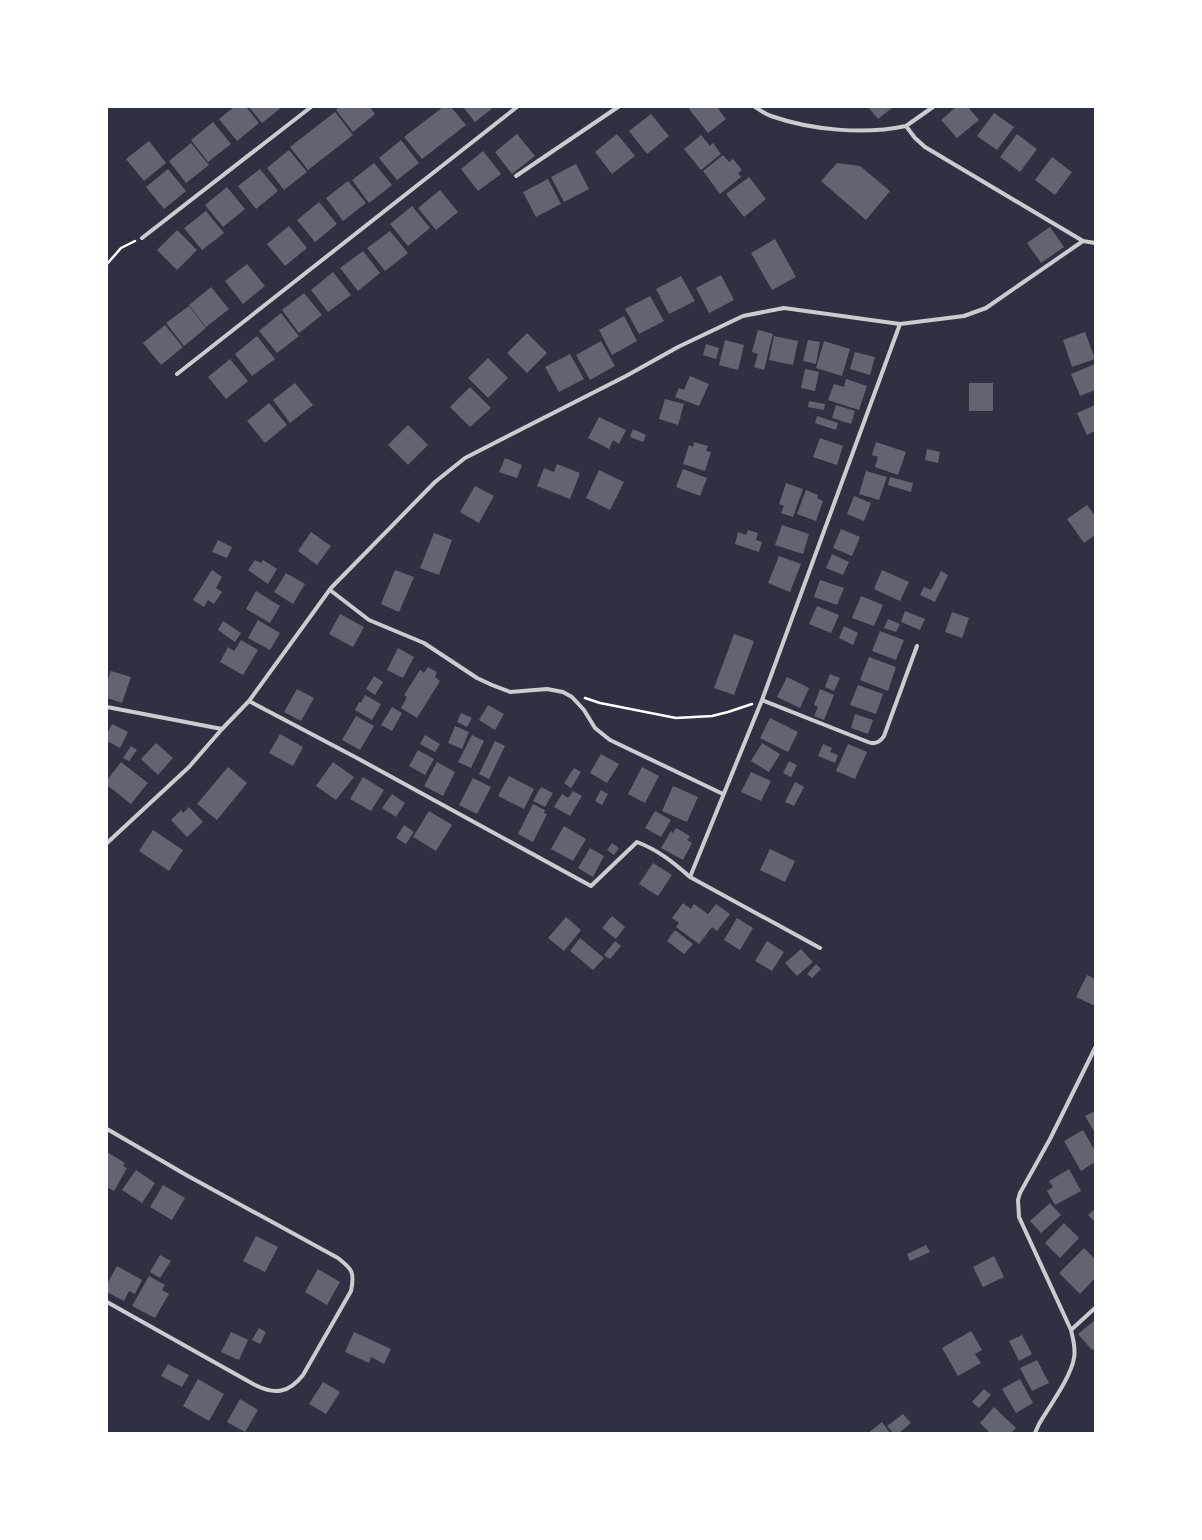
<svg xmlns="http://www.w3.org/2000/svg" width="1202" height="1540" viewBox="0 0 1202 1540" font-family="'Playfair Display',serif">
<style>
.building{fill:#626471}
.lines{fill:none;stroke-linecap:round;stroke-linejoin:round}
.path{stroke:#fff;stroke-width:2.5}
.minor{stroke:#caccd0;stroke-width:4}
</style>
<rect width="100%" height="100%" fill="#2d3142"/>
<path class="building" d="M234 107H246L259 123 237 141 219 119Z
M249 107H282L262 123Z
M339 107H370L375 114 353 132 336 110Z
M443 107H451L466 125 422 159 404 137Z
M463 107H494L475 122Z
M691 107H717L726 119 708 133 689 109Z
M868 107H893L878 119Z
M956 107H968L979 120 957 138 941 120Z
M335 112 353 135 308 170 290 147Z
M994 113 1014 127 997 150 977 136Z
M651 114 669 136 647 154 629 131Z
M213 122 231 144 208 162 191 140Z
M517 134 535 156 512 174 495 152Z
M617 134 635 156 612 174 595 152Z
M1017 134 1037 149 1020 172 1000 157Z
M701 135 710 146 713 143 721 154 701 170 684 149Z
M401 140 419 163 397 180 379 158Z
M149 141 166 163 144 181 126 159Z
M191 143 209 165 186 183 169 161Z
M289 150 307 172 284 190 267 168Z
M483 151 501 174 478 191 461 169Z
M723 155 729 162 733 159 742 170 738 173 741 177 720 194 703 171Z
M1052 157 1072 172 1055 195 1035 180Z
M374 163 392 185 369 203 352 180Z
M837 163 860 166 890 191 866 220 821 181Z
M576 164 589 189 564 202 551 177Z
M168 169 186 191 164 209 146 187Z
M260 169 278 191 256 209 238 186Z
M749 177 766 199 744 217 726 194Z
M548 179 561 204 536 217 523 192Z
M348 181 366 203 343 221 326 198Z
M227 187 245 209 223 227 205 205Z
M440 190 458 212 436 230 418 208Z
M319 202 337 224 315 242 297 220Z
M412 206 430 228 408 246 390 224Z
M206 211 224 233 202 250 184 228Z
M289 226 307 248 285 266 267 244Z
M1050 227 1064 247 1041 263 1027 243Z
M177 230 197 250 177 270 157 250Z
M390 231 408 253 385 271 367 248Z
M775 239 796 277 772 290 751 253Z
M363 251 380 273 358 291 340 268Z
M247 264 265 286 243 304 225 281Z
M333 272 351 295 328 312 311 290Z
M721 275 734 300 709 313 696 288Z
M681 276 695 301 669 314 656 289Z
M211 287 229 309 206 327 189 305Z
M304 293 322 315 299 333 282 310Z
M650 296 664 321 639 334 625 309Z
M189 306 206 328 184 346 166 323Z
M281 313 299 336 277 353 259 331Z
M624 316 637 341 612 355 599 330Z
M165 325 183 347 161 365 143 343Z
M758 330 773 334 764 370 754 367 758 354 752 352Z
M1085 332 1095 359 1072 367 1063 340Z
M527 333 547 353 527 373 507 353Z
M257 336 275 359 252 376 235 354Z
M774 336 798 341 793 365 769 360Z
M725 340 744 345 738 370 719 365Z
M808 340 820 342 816 364 803 361Z
M601 341 615 366 590 380 576 355Z
M824 341 850 349 842 376 816 368Z
M706 344 719 348 716 359 703 355Z
M855 352 875 357 870 375 850 369Z
M570 354 584 379 559 392 545 367Z
M488 358 508 378 488 398 468 378Z
M230 359 248 381 226 399 208 377Z
M1095 364V390L1080 396 1071 374Z
M805 369 819 372 815 391 801 388Z
M690 376 709 384 699 406 675 397 679 388 684 390Z
M846 379 867 386 859 410 828 400 834 384 844 387Z
M295 383 313 405 290 423 273 400Z
M969 383H993V411H969Z
M470 387 491 408 470 427 450 407Z
M665 399 684 404 678 425 659 419Z
M809 401 825 404 824 410 808 407Z
M269 403 287 425 265 443 247 421Z
M836 405 855 411 851 424 832 418Z
M1095 405V431L1087 435 1077 413Z
M817 416 838 423 836 430 815 423Z
M599 417 626 430 619 444 613 440 609 449 588 438Z
M408 425 428 445 408 465 388 445Z
M633 429 646 435 643 442 630 437Z
M820 438 843 446 837 465 813 457Z
M694 442 708 446 706 451 711 452 705 471 683 464 689 445 693 447Z
M876 442 906 452 898 475 875 467 878 457 872 455Z
M927 449 940 452 938 463 925 460Z
M505 458 522 465 517 478 499 472Z
M557 464 580 473 570 499 537 486 544 468 554 472Z
M683 469 707 478 700 496 676 487Z
M599 470 624 482 610 510 586 498Z
M866 471 887 477 879 500 859 494Z
M890 477 913 483 911 492 888 485Z
M786 483 803 489 793 517 781 513 784 506 779 504Z
M475 486 494 496 479 523 460 512Z
M806 490 818 495 817 498 823 501 816 521 797 514Z
M854 496 871 503 864 521 847 514Z
M1087 505 1095 516V535L1084 543 1067 519Z
M782 525 809 534 803 554 775 545Z
M841 529 860 537 852 556 833 548Z
M748 530 758 533 756 540 762 542 759 552 735 544 738 532 746 535Z
M311 532 331 546 317 565 298 551Z
M434 533 452 540 439 575 420 568Z
M218 540 232 547 227 558 212 552Z
M832 554 849 562 843 575 826 568Z
M779 556 801 564 790 592 768 583Z
M255 560 261 563 263 560 277 569 268 584 248 570Z
M212 570 222 577 216 588 222 592 214 604 208 600 204 607 193 600Z
M395 570 414 577 399 612 381 604Z
M882 570 909 582 900 601 874 589Z
M941 571 948 575 935 602 920 595 924 587 931 590Z
M286 573 305 584 293 604 274 592Z
M820 580 844 588 837 605 814 597Z
M256 591 280 606 270 623 246 609Z
M861 596 883 605 874 626 852 618Z
M817 606 839 615 831 633 809 624Z
M905 611 925 619 920 630 901 622Z
M952 612 969 618 962 638 945 632Z
M340 614 364 627 353 647 329 634Z
M888 619 900 624 896 632 884 628Z
M258 620 280 633 270 650 248 638Z
M223 621 241 633 235 642 218 630Z
M844 626 858 633 853 645 839 638Z
M880 631 904 640 896 660 872 651Z
M734 634 754 641 734 695 714 688Z
M241 640 258 650 243 675 220 662 228 647 234 651Z
M398 648 414 657 403 678 387 670Z
M869 657 896 667 888 691 860 680Z
M428 667 437 672 435 677 440 681 417 718 401 708 407 697 404 695 420 670 424 673Z
M111 671 131 677 122 703 107 698V682Z
M830 674 840 678 834 691 825 687Z
M374 676 383 682 375 695 366 689Z
M787 677 809 688 800 708 777 697Z
M858 685 883 694 876 714 850 705Z
M297 689 314 698 301 721 284 712Z
M820 689 834 695 824 720 814 716 818 707 814 705Z
M365 695 381 704 372 720 355 710 359 702 361 703Z
M488 705 504 714 495 730 479 720Z
M392 707 402 713 392 731 381 725Z
M461 713 472 718 467 727 457 722Z
M855 714 873 720 868 734 851 728Z
M356 716 374 726 360 750 342 740Z
M770 718 798 732 788 752 760 738Z
M112 724 128 732 120 748 107 741V734Z
M455 726 469 732 462 749 448 743Z
M280 734 303 747 293 766 269 753Z
M425 735 440 744 435 752 420 744Z
M472 735 484 741 471 768 458 762Z
M495 741 505 746 489 779 479 774Z
M156 743 173 758 158 775 141 759Z
M762 743 780 754 769 772 751 761Z
M823 744 832 748 830 752 838 755 835 763 818 756Z
M848 744 867 752 855 779 836 771Z
M131 746 137 750 129 761 123 758Z
M418 750 434 759 425 775 409 766Z
M601 754 619 764 607 783 590 773Z
M789 761 797 765 791 777 783 773Z
M121 762 148 783 131 804 107 785V780Z
M333 762 354 777 336 800 316 786Z
M437 762 455 772 443 796 424 786Z
M228 767 247 783 217 820 197 804Z
M642 767 659 776 645 803 628 794Z
M574 768 581 772 571 788 564 783Z
M751 772 771 781 761 801 741 792Z
M509 776 534 789 524 809 498 796Z
M363 777 384 790 371 811 350 799Z
M473 778 491 787 477 814 459 805Z
M795 782 804 787 794 806 785 802Z
M673 786 698 797 687 822 662 811Z
M541 787 553 793 545 807 533 801Z
M601 790 608 794 602 805 595 801Z
M573 791 582 796 570 816 554 807 562 794 568 798Z
M392 794 405 803 396 817 382 808Z
M533 804 545 810 544 813 547 814 533 842 518 834Z
M189 807 203 822 187 837 171 820 181 810 183 813Z
M429 811 452 825 436 851 413 837Z
M655 811 671 820 661 837 645 828Z
M404 825 414 832 406 844 396 838Z
M564 826 586 839 573 861 551 849Z
M676 828 690 836 687 840 692 843 683 860 661 848 671 831 673 833Z
M153 830 183 850 169 871 139 851Z
M612 843 619 848 614 855 607 850Z
M590 848 604 856 593 877 578 868Z
M770 849 795 861 785 882 760 870Z
M653 863 672 875 658 896 639 884Z
M683 903 691 909 694 904 708 914 716 904 730 914 717 931 712 927 699 944 676 927 679 923 672 918Z
M612 916 625 927 616 939 602 928Z
M566 917 581 930 564 951 548 938Z
M737 918 753 928 740 950 724 940Z
M675 930 693 944 684 954 667 941Z
M580 938 604 958 593 970 570 951Z
M615 941 621 946 610 959 604 955Z
M767 941 784 952 772 971 755 961Z
M801 949 813 962 797 976 785 963Z
M816 964 821 969 812 978 807 974Z
M1087 975 1095 979V1006L1076 997Z
M1095 1111V1133L1085 1116Z
M1083 1130 1095 1151V1162L1081 1171 1064 1141Z
M107 1152 125 1163 123 1166 127 1168 114 1191 107 1187Z
M1069 1169 1081 1191 1055 1205 1047 1191 1053 1187 1049 1181Z
M136 1170 155 1183 142 1203 122 1190Z
M163 1185 185 1198 172 1220 150 1207Z
M1050 1203 1061 1215 1041 1233 1030 1221Z
M1095 1209V1222L1088 1215Z
M1064 1223 1079 1238 1060 1258 1045 1243Z
M256 1236 278 1247 265 1272 243 1261Z
M926 1245 930 1252 910 1261 907 1254Z
M1084 1248 1095 1259V1278L1080 1294 1059 1273Z
M160 1255 171 1261 160 1278 150 1272Z
M994 1256 1004 1277 983 1287 973 1267Z
M117 1266 142 1280 135 1294 129 1291 124 1301 107 1292V1284Z
M318 1269 340 1282 327 1305 305 1292Z
M149 1276 165 1285 162 1290 169 1294 155 1318 132 1306Z
M1095 1320V1348L1092 1350 1078 1334Z
M259 1328 266 1332 260 1344 252 1340Z
M971 1331 982 1350 975 1354 981 1363 958 1376 942 1348Z
M231 1332 248 1340 239 1360 221 1352Z
M354 1332 391 1349 384 1364 371 1357 369 1363 345 1352Z
M1022 1335 1032 1354 1019 1361 1009 1341Z
M1037 1360 1049 1383 1032 1391 1020 1368Z
M168 1364 189 1375 182 1387 161 1376Z
M198 1379 224 1394 209 1421 183 1406Z
M1020 1379 1033 1403 1016 1413 1002 1389Z
M323 1382 340 1392 326 1414 309 1404Z
M984 1389 991 1395 979 1408 972 1402Z
M240 1399 258 1410 245 1432 227 1422Z
M994 1407 1016 1428 1011 1433H990L980 1423Z
M903 1414 911 1423 899 1433H893L887 1426Z
M882 1422 890 1433H868Z"/>
<g class="lines">
<path class="path" d="M107 264 121 248 135 241
M585 698 600 703 676 718 712 716 728 712 752 704"/>
<path class="minor" d="M755 107C760 110 765 114 771 116 811 130 864 135 906 126L915 138 925 147 1083 241 1095 243
M906 126 933 107
M516 176 618 107
M142 238 311 107
M177 374 517 107
M330 590 369 620 424 643 477 678 492 685 510 692 547 689 563 692 572 697 584 710 595 728 610 740 723 794
M762 700 868 742C875 745 880 742 884 736L917 646
M249 701 357 758 591 886 637 842C658 850 673 862 690 877L762 700 900 324
M107 707 222 729
M107 843 189 767 222 729 249 701 331 588 435 482 465 458 626 376 678 347 743 316 784 308 900 324 964 316 986 308 1083 241
M690 877 820 948
M107 1129 188 1176 338 1258C352 1269 355 1272 351 1291L303 1375C289 1393 275 1395 255 1385L107 1302
M1071 1330 1095 1308
M1035 1433 1039 1424C1049 1407 1071 1377 1074 1358 1076 1348 1073 1339 1071 1330L1019 1217 1018 1200 1020 1193 1050 1139 1095 1048"/>
</g>
<rect width="1202" height="1540" fill="none" stroke="#ffffff" stroke-width="216"/>
</svg>
